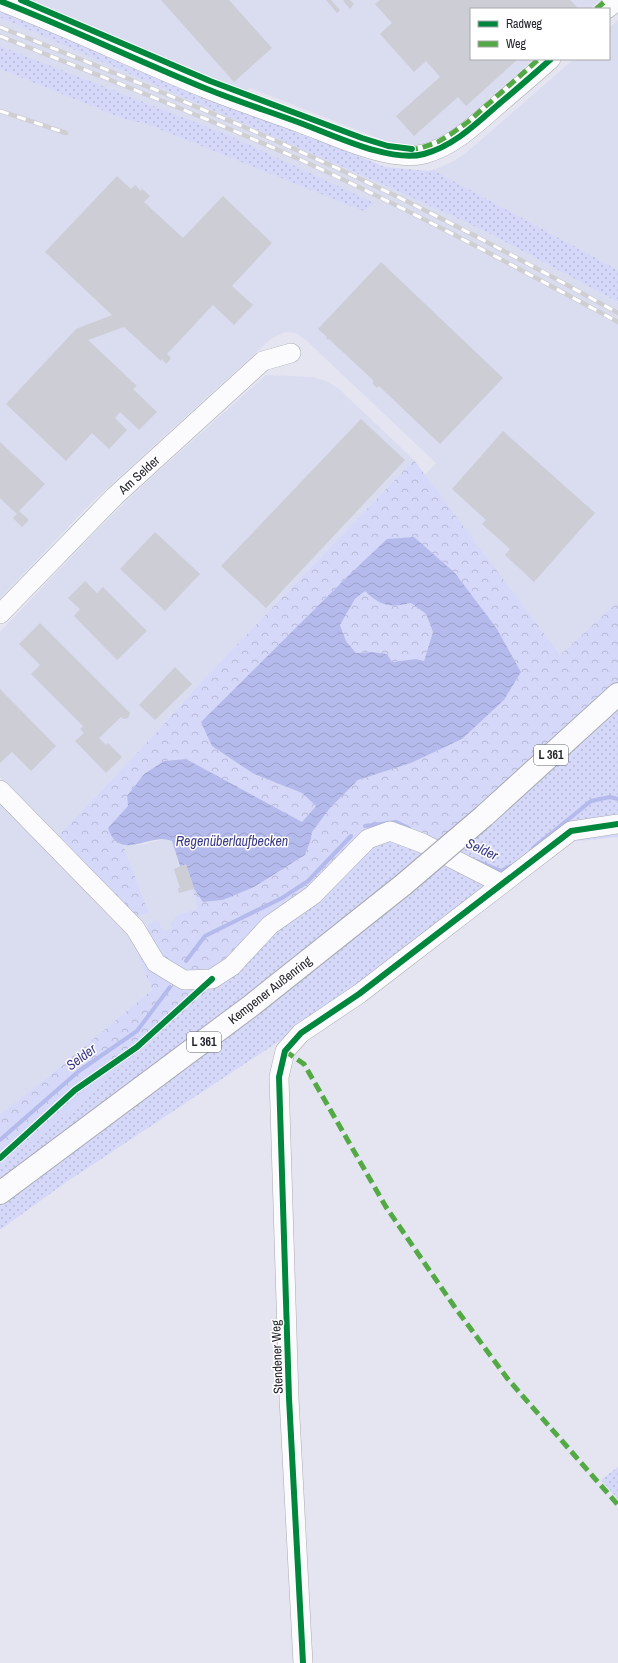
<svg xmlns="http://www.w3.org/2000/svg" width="618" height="1663" viewBox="0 0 618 1663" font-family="'Archivo Narrow',sans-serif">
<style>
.built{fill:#dadcf0}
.grass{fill:url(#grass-dots)}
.forest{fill:url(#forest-crowns)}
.water{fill:url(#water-waves);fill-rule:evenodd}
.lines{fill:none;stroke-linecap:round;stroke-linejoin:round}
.stream{stroke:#b5baec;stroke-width:4}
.building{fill:#cdcdd6}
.minor-casing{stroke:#a8aab2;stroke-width:20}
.major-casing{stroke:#a8aab2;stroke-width:24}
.minor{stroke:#fbfbfd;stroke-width:19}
.major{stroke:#fbfbfd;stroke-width:22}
.rail-casing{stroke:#cfcfd2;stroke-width:4.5}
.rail{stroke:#fff;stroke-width:3;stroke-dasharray:9;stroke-linecap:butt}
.major-bridge-casing{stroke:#a8aab2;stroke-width:24;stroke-linecap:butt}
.major-bridge{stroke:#fbfbfd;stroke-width:22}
.quiet{stroke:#53aa44;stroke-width:5;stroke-dasharray:10 5;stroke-linecap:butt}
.cycleway-casing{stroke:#fff;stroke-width:8}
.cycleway{stroke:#00873e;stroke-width:6}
.labels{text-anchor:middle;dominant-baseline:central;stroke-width:3;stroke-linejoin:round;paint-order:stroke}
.shield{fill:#fff;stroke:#65666b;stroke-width:1}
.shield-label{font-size:12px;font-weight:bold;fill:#23242c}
.street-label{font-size:13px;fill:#23242c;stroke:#fff}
.water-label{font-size:14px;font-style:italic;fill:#3a3a87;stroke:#fff}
</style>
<defs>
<pattern id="grass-dots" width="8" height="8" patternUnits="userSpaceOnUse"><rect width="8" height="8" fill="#d5d8f8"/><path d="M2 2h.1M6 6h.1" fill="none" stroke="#b7b9d5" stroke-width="1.8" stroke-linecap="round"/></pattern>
<pattern id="forest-crowns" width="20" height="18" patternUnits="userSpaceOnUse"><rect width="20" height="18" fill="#d5d8f8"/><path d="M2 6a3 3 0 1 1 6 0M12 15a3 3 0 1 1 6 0" fill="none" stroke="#b7b9d5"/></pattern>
<pattern id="water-waves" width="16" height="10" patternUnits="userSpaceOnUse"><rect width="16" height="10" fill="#b5baec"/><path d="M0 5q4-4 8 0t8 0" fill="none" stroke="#9ba0cb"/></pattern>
</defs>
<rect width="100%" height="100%" fill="#e4e5f0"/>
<path class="built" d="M26 0H600L590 9H471V59H534L453 130 432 143 408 146 386 141 250 88 245 92 200 75 86 24Z
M0 16 393 189 487 232 618 302V602L560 655 425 475 436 463 307 341 296 333 285 332 272 338 93 501 0 598V69L124 119 147 124 228 135 0 46Z
M618 20V270L433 170 452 162 466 153 574 59H609V28Z
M266 375 312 377 326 381 338 388 414 460 201 682 157 732 58 836 0 777V632L93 534 141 487Z
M0 803 130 933 152 990 43 1081 0 1114Z
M163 839 172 841 180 866 186 864 198 908 178 915 172 928 163 931 158 920 146 925 137 916 149 913 123 845H141Z"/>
<path class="grass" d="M0 11 385 167 428 171 433 170 618 270V302L487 232 393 189 0 17Z
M0 46 228 135 374 203 364 211 147 124 124 119 0 69Z
M618 705V821L585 825 503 875 453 854Z
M384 838 428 851 397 877 204 1031 0 1184V1165L68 1113 232 970 362 851Z
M446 859 486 885 356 990 62 1185 0 1230V1201Z
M618 1467V1499L601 1480Z"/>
<path class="forest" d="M414 460 560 655 618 602V682L428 851 384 838 362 851 278 926 232 970 68 1113 0 1165V1114L43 1081 152 990 130 933 148 928 146 925 158 920 163 931 172 928 171 923 178 915 198 908 192 889H194L203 902 223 900 254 887 305 855 311 839 312 832 330 808 358 780 411 763 462 739 504 700 521 672 497 629 348 576 201 722 254 774 302 793 316 806 301 823 186 759 164 761 144 774 127 796 128 806 109 828 120 845H123L149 913 137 916 58 836 157 732 201 682Z
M365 591C377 602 394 607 411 603L426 614 433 632 424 661 416 659 392 662 372 652 356 653 346 641 340 625 355 599Z
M618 827V837L578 841V838Z"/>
<path class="water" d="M414 537 455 573 497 629 521 672 504 700 462 739 411 763 358 780 330 808 312 832 311 839 305 855 254 887 223 900 203 902 194 889 186 865 180 866 172 841C169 840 165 839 162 839 141 840 118 858 108 828L128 806 127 796 144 774 164 761 186 759 302 822 316 806 302 793 254 774 212 746 201 722 348 576 387 539ZM365 591C380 606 390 608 411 603L426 614 433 632 424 661 416 659 392 662 387 654 372 652 356 653 346 641 340 625 355 599Z"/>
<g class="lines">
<path class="stream" d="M365 826 396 822 409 828
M533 848 591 801 610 797 618 799
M477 861 501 871 511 866
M186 961 205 936 282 898 308 881 351 836
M0 1140 79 1071 137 1031 170 987"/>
</g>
<path class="building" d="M161 0H229L272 48 234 82Z
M326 0H331L340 10 337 13Z
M344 0H350L354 4 350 9 343 1Z
M380 0H570L577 7 575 9H471V59H518L466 106 458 97 414 136 396 116 440 77 426 61 414 72 380 34 392 23 375 4Z
M117 176 131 189 135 185 141 191 142 189 150 196 144 202 183 238 223 196 272 243 232 286 253 305 234 325 213 305 167 354 171 358 166 364 162 359 161 361 124 327 88 340 137 386 133 389 157 412 139 430 120 412 115 418 127 430 109 449 92 433 66 461 6 404 76 329 112 315 45 252Z
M381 262 503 378 440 444 379 386 377 388 372 383 374 381 329 339 328 340 326 338 327 337 318 329Z
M361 419 405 460 266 608 221 566Z
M503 431 595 513 534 582 505 555 510 549 482 524 486 520 452 489Z
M0 442 45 484 19 511 29 520 22 527 13 518 17 514 0 498Z
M155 532 200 574 165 611 120 569Z
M85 581 97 593 103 587 147 631 117 660 74 616 80 609 68 598Z
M40 623 130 713 128 718 123 719 121 717 99 738 106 745 108 743 122 757 106 773 75 741 84 733 80 729 83 726 31 674 40 665 19 644Z
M175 667 192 684 155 720 139 705Z
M0 689 56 746 31 771 12 752 0 763Z
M186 864 194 889 179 893 178 888H180L174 869Z"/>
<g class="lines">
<g class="minor-casing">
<path id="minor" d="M0 1C70 28 138 61 207 89 239 102 271 112 303 124 335 136 391 163 424 154 454 146 477 123 500 103 517 89 534 74 551 59
M607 9 618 0
M0 614 115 496 263 361 291 353
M0 790 135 928 156 963 184 980 212 979 232 966 270 925 313 895 368 839 390 831 422 843 502 884
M303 1663 289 1398 279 1077 285 1051 301 1033 359 994 571 831 618 824"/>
</g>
<g class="major-casing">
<path id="major" d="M484 816 618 694
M0 1193 252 1005 403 885"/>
</g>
<use href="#minor" class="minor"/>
<use href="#major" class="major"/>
<g class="rail-casing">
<path id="rail" d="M0 27C133 80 265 133 394 195 470 232 544 272 618 313
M0 36C101 76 202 116 301 160 409 209 514 266 618 322
M0 111 66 133"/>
</g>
<use href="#rail" class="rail"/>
<g class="major-bridge-casing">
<path id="major-bridge" d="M403 885 484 816"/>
</g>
<use href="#major-bridge" class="major-bridge"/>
<path class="quiet" d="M596 9 607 0
M408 150 421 148 438 142 451 134 468 122 539 59
M285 1051 304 1064 386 1207 454 1306 507 1378 618 1505"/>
<g class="cycleway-casing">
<path id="cycleway" d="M21 0 210 81 362 138 388 146 412 149
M0 1C70 28 138 61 207 89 239 102 271 112 303 124 335 136 391 163 424 154 454 146 477 123 500 103 517 89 534 74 551 59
M0 1158 75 1090 137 1047 212 979
M303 1663 289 1398 279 1077 285 1051 301 1033 359 994 571 831 618 824"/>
</g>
<use href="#cycleway" class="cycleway"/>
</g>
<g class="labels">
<g class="shield">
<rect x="534" y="745" width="34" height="20" rx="3"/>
<rect x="187" y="1032" width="34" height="20" rx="3"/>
</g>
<g class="shield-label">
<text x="551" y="755">L 361</text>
<text x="204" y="1042">L 361</text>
</g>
<g class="street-label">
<text transform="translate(139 475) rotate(-42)">Am Selder</text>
<text transform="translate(270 990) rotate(-38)">Kempener Außenring</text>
<text transform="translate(277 1357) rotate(-92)">Stendener Weg</text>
</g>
<g class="water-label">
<text x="232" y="841">Regenüberlaufbecken</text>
<text transform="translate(482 849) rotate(25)">Selder</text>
<text transform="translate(81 1057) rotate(-37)">Selder</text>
</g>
</g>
<rect x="470" y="8" width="140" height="52" fill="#ffffff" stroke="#a7a7ab"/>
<rect x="478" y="21" width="20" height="6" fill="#00873e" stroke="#a7a7ab"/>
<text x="506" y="28" font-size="12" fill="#23242c">Radweg</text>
<rect x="478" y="41" width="20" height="6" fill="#53aa44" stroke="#a7a7ab"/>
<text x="506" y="48" font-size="12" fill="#23242c">Weg</text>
</svg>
